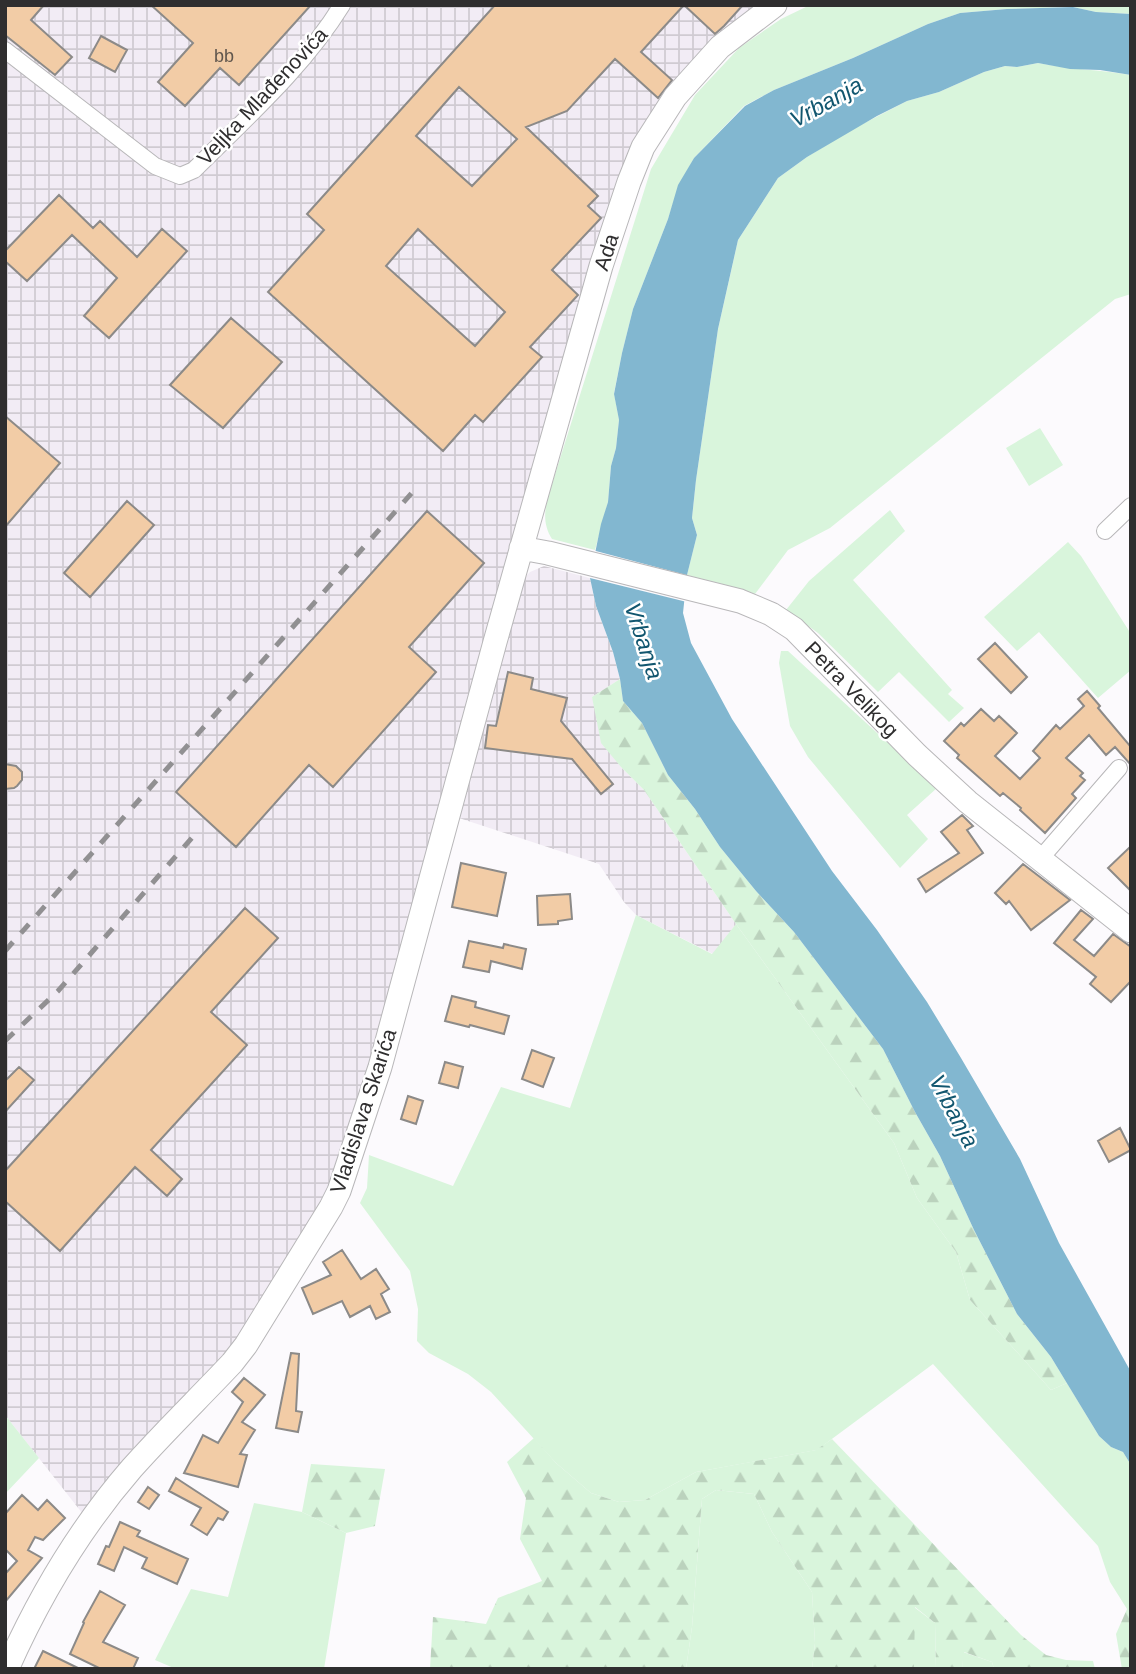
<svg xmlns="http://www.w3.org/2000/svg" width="1136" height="1674" viewBox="0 0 1136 1674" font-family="Arial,sans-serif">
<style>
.industrial{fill:url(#industrial-grid)}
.green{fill:#d9f5dc}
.forest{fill:url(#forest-firs)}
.water{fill:#82b7d0}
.pier{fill:#fcfafd}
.building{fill:#f2cca6;stroke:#8c8a88;stroke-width:2;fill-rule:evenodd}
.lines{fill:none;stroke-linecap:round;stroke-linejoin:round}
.street-casing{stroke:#b8b7b9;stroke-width:18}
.secondary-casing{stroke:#b8b7b9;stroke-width:25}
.street{stroke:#fff;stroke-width:16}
.secondary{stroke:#fff;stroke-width:23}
.rail{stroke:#919092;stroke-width:5;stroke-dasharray:12 12;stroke-linecap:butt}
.labels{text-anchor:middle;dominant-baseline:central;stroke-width:5;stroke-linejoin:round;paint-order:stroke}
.number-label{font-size:18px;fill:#60564d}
.street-label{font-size:21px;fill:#2f2e2f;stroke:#fff}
.water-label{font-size:23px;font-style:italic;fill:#11566f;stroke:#fff}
</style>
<defs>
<pattern id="industrial-grid" width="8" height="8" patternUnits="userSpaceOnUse" patternTransform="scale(1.75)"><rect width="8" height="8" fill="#f2ecf5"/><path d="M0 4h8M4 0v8" fill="none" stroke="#d0cbd2"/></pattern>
<pattern id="forest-firs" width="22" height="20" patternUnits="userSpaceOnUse" patternTransform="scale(1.75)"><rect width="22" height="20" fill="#d9f5dc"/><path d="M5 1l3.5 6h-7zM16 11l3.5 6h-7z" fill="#bbd2bd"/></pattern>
</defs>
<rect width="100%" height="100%" fill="#fcfafd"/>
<path class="industrial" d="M5 5H775L720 47 643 147 346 1173 285 1281 90 1523 5 1415Z
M544 566 590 578 596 606 613 652 620 679 592 697 621 767 644 790 736 924 713 954 636 915 624 902 599 864 456 817 525 577 530 572Z"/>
<path class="green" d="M810 5H1131V14L1096 12 1073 7 1007 9 960 13 928 24 853 58 774 90 744 106 694 158 679 185 668 219 633 309 622 353 614 393 619 420 616 448 611 466 608 502 595 550 552 539C544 526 544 515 547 500L651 169 695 95 739 48 781 19Z
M1038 63C1069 69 1100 70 1131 75V294L1115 299 830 528 788 550 755 594 742 589 687 575 697 535 692 518 696 480 718 329 730 276 738 240 778 178 807 157 851 130 907 101 939 92 984 72 1005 66 1017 67Z
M1040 428 1063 465 1029 486 1006 448Z
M890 510 905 531 853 580 952 690 948 694 964 708 949 722 899 672 878 692 818 633 786 610 809 581Z
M1068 542 1081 556 1131 634V670L1098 698 1039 632 1017 651 984 617Z
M781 651H788L937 788 907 815 928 839 900 868 808 757 790 726 779 663Z
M636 915 712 954 736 924 894 1143 917 1198 956 1252 970 1300 1051 1390 1067 1383 1099 1436 1111 1447 1123 1452 1131 1465V1609H1127L1110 1582 1098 1546 933 1364 817 1450 696 1472 645 1500 619 1502 591 1493 556 1463 491 1392 468 1374 429 1353 417 1341 418 1309 410 1271 360 1203 367 1188 369 1155 453 1186 501 1087 570 1108Z
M5 1415 39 1458 5 1494Z
M716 1490 754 1494 772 1532 812 1592 815 1643 812 1669H686L692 1627 702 1499Z
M254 1503 302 1512 346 1533 324 1669H176L155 1660 191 1589 228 1597Z
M914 1607 935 1623 936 1669H914Z
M963 1652 992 1662 994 1669H962Z"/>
<path class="forest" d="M620 679 623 701 642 723 668 775 695 809 720 847 756 891 794 932 883 1049 915 1112 940 1156 974 1230 1017 1314 1051 1357 1067 1383 1051 1390 970 1300 956 1252 917 1198 894 1143 736 924 644 790 621 767 601 743 592 697Z
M534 1438 556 1463 591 1493 619 1502 645 1500 696 1472 816 1450 832 1439 1021 1635 1046 1655 1066 1660 1093 1661 1095 1669H994L992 1662 964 1652 962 1669H936L935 1623 915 1607 914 1669H812L815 1643 812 1592 772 1532 754 1494 716 1490 702 1499 692 1627 686 1669H430L433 1617 486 1624 498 1598 542 1581 520 1539 526 1498 507 1462Z
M311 1464 385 1469 375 1526 346 1533 302 1512Z
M1127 1609H1131V1669H1122L1116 1634Z"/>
<path class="water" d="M1073 7 1096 12 1131 14V75L1100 70 1070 69 1038 63 1017 67 1005 66 984 72 939 92 907 101 877 116 807 157 778 178 738 240 718 329 696 480 692 518 697 535 687 575 683 613 691 643 732 719 832 871 877 930 927 1002 961 1058 1020 1159 1059 1243 1131 1372V1465L1123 1452 1111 1447 1099 1436 1051 1357 1017 1314 974 1230 940 1156 915 1112 883 1049 794 932 756 891 720 847 695 809 668 775 642 723 623 701 620 679 613 652 596 606 590 578 601 524 608 502 611 466 616 448 619 420 614 394 622 353 633 309 668 219 678 185 694 158 745 106 774 90 853 58 928 24 960 13 1007 9Z"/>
<path class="pier" d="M592 550 690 576 687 602 586 577Z"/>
<path class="building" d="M5 5H44L31 20 72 57 55 75 5 35Z
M151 5H311L239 85 220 68 185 106 158 82 193 43Z
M495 5H743L724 26 715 34 684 5 641 52 672 80 658 98 615 59 567 111 526 127 598 196 588 206 601 218 552 270 578 295 530 347 542 357 483 422 475 415 443 451 268 292 324 230 307 214ZM459 87 517 139 472 186 416 136ZM418 229 505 312 475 346 386 266Z
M101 36 127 50 115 72 89 58Z
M59 195 93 228 100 221 137 257 162 229 187 251 109 338 84 316 117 278 72 235 27 281 5 261V251Z
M231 318 282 362 223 428 170 385Z
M5 416 60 463 5 527Z
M127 501 154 525 90 597 64 573Z
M427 511 484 563 409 647 436 672 333 787 309 765 236 847 176 792Z
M995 643 1027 677 1011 693 978 659Z
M508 672 533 678 531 689 567 698 561 721 613 784 601 794 572 759 485 748 488 725 496 726Z
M1087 691 1100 706 1098 708 1131 747V765L1115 747 1106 755 1089 735 1066 758 1083 773 1080 776 1085 780 1072 794 1076 798 1045 833 1020 810 1021 808 1003 793 1000 796 957 758 959 755 944 741 961 723 964 726 981 709 994 721 999 716 1017 733 995 756 1020 779 1040 758 1033 751 1056 725 1060 729 1084 706 1078 699Z
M5 764 16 766 22 772V780L17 786 14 788 5 789Z
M962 815 973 826 967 830 983 853 926 892 918 879 959 853 941 832Z
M1131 846V891L1108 868Z
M461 863 506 873 497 916 452 907Z
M1023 864 1070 900 1031 930 1009 901 1006 904 995 893Z
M570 894 572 919 558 921V924L538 925 537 896Z
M245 908 278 938 211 1012 247 1045 151 1150 182 1179 167 1196 135 1167 60 1251 5 1201V1171Z
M1081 910 1093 919 1074 940 1094 956 1113 934 1131 947V981L1111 1002 1090 984 1096 977 1054 943Z
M469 941 503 948 504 944 526 949 522 969 491 961 489 972 463 967Z
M452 996 476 1002 475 1007 509 1016 504 1034 470 1025 469 1027 445 1021Z
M532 1050 554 1058 543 1087 522 1079Z
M445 1062 463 1067 458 1088 439 1083Z
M19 1067 34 1080 5 1112V1081Z
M408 1096 423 1101 416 1124 401 1119Z
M1120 1128 1131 1150 1109 1162 1098 1141Z
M342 1250 361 1279 376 1269 389 1289 381 1294 390 1312 376 1319 370 1306 350 1317 342 1301 313 1314 302 1288 331 1275 323 1262Z
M291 1353 299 1354 296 1411 302 1412 298 1432 276 1428Z
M244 1378 265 1395 242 1422 255 1430 240 1454 247 1455 238 1487 184 1473 203 1435 218 1443 243 1402 232 1392Z
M176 1478 228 1512 223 1520 218 1518 207 1535 191 1525 201 1508 169 1491Z
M148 1487 159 1495 149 1509 138 1502Z
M22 1495 38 1510 47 1500 65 1518 43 1540 35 1537 28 1550 42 1558 5 1602V1574L17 1561 5 1549V1514Z
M120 1522 140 1531 137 1536 188 1559 177 1584 142 1568 147 1558 124 1547 114 1571 98 1564 106 1546 109 1547Z
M100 1591 125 1605 103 1642 138 1658 133 1669H101L70 1654 84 1623 83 1622Z
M43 1651 80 1669H34Z"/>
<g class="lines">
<g class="street-casing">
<path id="street" d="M5 50 155 166 180 176 194 170C246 118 303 68 342 5
M1105 531 1131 506
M1040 859 1119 768"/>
</g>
<g class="secondary-casing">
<path id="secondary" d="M521 548 548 553 740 601 771 614 794 629 917 755 968 802 1131 931
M7 1669C39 1597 80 1528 132 1468 164 1432 199 1398 232 1363L246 1345 331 1207 339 1191 380 1067 495 642 601 266 629 182 643 147 675 97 720 47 775 5"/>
</g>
<use href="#street" class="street"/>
<use href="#secondary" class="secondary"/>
<path class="rail" d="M5 951 418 486
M5 1041 58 991 197 832"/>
</g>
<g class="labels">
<g class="number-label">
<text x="224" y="56">bb</text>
</g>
<g class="street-label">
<text transform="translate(262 96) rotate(-47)">Veljka Mlađenovića</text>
<text transform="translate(606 252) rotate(-72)">Ada</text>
<text transform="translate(852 689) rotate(46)">Petra Velikog</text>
<text transform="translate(363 1111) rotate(-72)">Vladislava Skarića</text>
</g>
<g class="water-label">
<text transform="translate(826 102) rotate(-29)">Vrbanja</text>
<text transform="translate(644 641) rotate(72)">Vrbanja</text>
<text transform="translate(954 1111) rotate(62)">Vrbanja</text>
</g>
</g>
<rect width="1136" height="1674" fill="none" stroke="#2f2e2f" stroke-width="14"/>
</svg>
